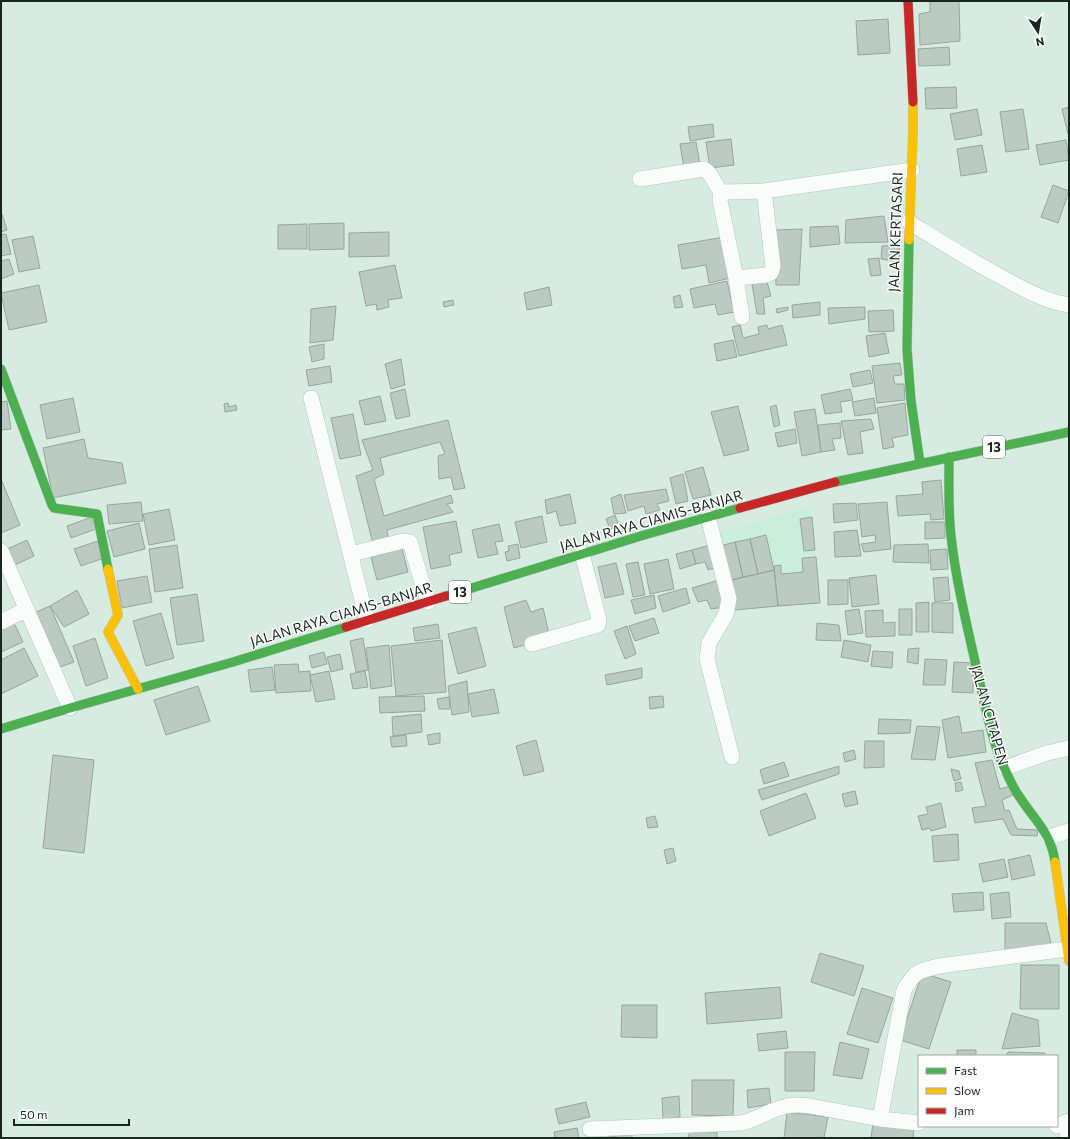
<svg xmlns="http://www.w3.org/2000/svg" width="1070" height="1139" viewBox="0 0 1070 1139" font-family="Commissioner,sans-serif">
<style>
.built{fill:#caeedc}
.building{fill:#bccbc1;stroke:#98a79d}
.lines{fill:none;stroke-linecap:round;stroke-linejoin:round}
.street-casing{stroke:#b7c7bf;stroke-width:16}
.fast-casing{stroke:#b7c7bf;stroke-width:10}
.slow-casing{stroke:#b7c7bf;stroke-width:10}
.jam-casing{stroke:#b7c7bf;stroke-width:10}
.street{stroke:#f9fcfa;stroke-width:15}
.fast{stroke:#4caf50;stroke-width:9}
.slow{stroke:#ffc107;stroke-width:9}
.jam{stroke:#c62828;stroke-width:9}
.labels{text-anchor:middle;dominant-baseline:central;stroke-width:3;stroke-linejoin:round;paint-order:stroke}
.shield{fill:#fff;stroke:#5d6762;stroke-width:1}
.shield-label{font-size:13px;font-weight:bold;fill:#18261f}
.street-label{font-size:14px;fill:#18261f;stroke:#fff}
</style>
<rect width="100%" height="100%" fill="#d6ece1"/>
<path class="built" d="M811 507 820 603 735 610 717 533Z"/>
<path class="building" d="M930 1H959L960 41 920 45 919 14 930 12Z
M888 19 890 53 858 55 856 21Z
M949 47 950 65 919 66 918 49Z
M956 87 957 108 926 109 925 88Z
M1069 107V133L1068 134 1062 109Z
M977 109 982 135 955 140 950 114Z
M1023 109 1029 149 1006 152 1000 112Z
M713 124 714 137 690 141 688 127Z
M731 139 734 165 710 168 706 142Z
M1066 140 1069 160 1040 165 1036 145Z
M696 142 700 165 684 168 680 144Z
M982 145 987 172 961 176 957 149Z
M1053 185 1069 191 1058 223 1041 217Z
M2 214 7 230 1 232V215Z
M884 216 888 242 845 243 846 220Z
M344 223V249L309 250V224Z
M307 224V249H278V225Z
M838 226 840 244 810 247V227Z
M802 229 799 285H776L775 230Z
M389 232V256L349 257V233Z
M6 234 11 254 1 256V235Z
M33 236 40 268 19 272 12 240Z
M724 237 731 278 709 283 706 265 682 269 678 245Z
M899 245 900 262 881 259 882 246Z
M879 258 881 275 871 276 868 259Z
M9 259 14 274 1 279V261Z
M395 265 402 298 388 300 389 307 377 310 376 304 366 306 359 272Z
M727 281 734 312 718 315 715 304 694 308 690 289Z
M767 282 771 296 763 298 765 314H757L752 284Z
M39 285 47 322 9 330 1 293Z
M549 287 552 305 527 310 524 293Z
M680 295 683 307 675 308 673 297Z
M453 300 454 305 444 307 443 302Z
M820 302V315L793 318 792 305Z
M336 306 333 340 310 343 311 309Z
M788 307V310L777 313 776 309Z
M865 307V319L829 324 828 308Z
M893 310 894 331 869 332 868 311Z
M740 325 743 338 759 334 758 327 767 325 768 329 782 325 787 345 739 356 732 327Z
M885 333 889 353 869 357 866 336Z
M733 340 737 357 717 361 714 344Z
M324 344V359L312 362 309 347Z
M401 359 405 385 391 389 385 364Z
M900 363 902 375 893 376 895 384H904L905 400 877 403 872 366Z
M330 366 332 382 309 386 306 370Z
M870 370 873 383 853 387 850 374Z
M405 389 410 416 396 419 390 393Z
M850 389 853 400 840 402 842 412 825 414 821 395Z
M380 396 386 421 365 425 359 401Z
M73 398 80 432 47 439 40 405Z
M874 398 876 413 855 416 852 402Z
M7 401 11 429 1 430V402Z
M228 403 229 407 236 405 237 410 225 412 224 404Z
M905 403 908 435 892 438 894 447 883 449 877 408Z
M776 405 780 425 774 427 770 407Z
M738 406 749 450 724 456 711 412Z
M815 409 821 452 802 456 794 412Z
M353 414 361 455 340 459 331 418Z
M871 419 874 429 860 432 863 453 848 455 841 421Z
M448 420 465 488 454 490 451 477 439 479 438 456 445 454 440 442 380 458 384 474 374 479 384 516 451 495 453 503 447 504 453 512 387 530 389 541 373 544 356 476 373 470 362 440Z
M840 423 841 438 832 439 835 450 821 452 818 425Z
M795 429 797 443 778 447 775 433Z
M84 439 88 458 122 463 126 483 53 498 43 448Z
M703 467 711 495 693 499 685 472Z
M683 474 688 501 676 504 670 478Z
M1 479 20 525 1 533Z
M941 480 944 519 931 520 930 514 898 516 896 496 923 494 922 482Z
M666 489 669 501 657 504 660 510 646 514 644 506 628 511 624 495Z
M570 494 576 523 560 526 556 511 547 514 545 500Z
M621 494 626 513 614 514 611 498Z
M141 502 143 521 109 524 107 505Z
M887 502 891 549 864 552 861 544 876 542 875 535 862 537 858 504Z
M856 503 858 520 834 523 833 504Z
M169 509 175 540 149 545 143 514Z
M615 515 619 526 610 529 606 519Z
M542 516 547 542 521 548 515 522Z
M92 517 96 529 71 538 67 526Z
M812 517 815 550 804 551 800 519Z
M456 521 462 552 449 555 451 565 431 569 423 527Z
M925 522H945V538L925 539Z
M139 523 145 549 114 557 107 531Z
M499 524 503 541 495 542 498 554 478 558 472 530Z
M857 530 861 556 835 557 834 532Z
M766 535 774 570 758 574 750 539Z
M750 539 758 574 743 577 735 542Z
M27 540 34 556 15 565 7 549Z
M98 541 104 558 81 566 74 549Z
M735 542 743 577 728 581 720 546Z
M518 544 520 558 507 561 505 552 509 551 508 546Z
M928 544 929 563 893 562 894 545Z
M177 545 183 588 155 592 149 549Z
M711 545 717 567 708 570 705 562 696 564 692 550Z
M402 549 408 572 377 580 371 557Z
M947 549 948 569 931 570 930 550Z
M692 550 696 564 680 569 676 554Z
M816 557 820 603 778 606 774 566 781 565V574L803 572 802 558Z
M668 559 674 589 650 594 644 564Z
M638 562 645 595 633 597 626 564Z
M616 563 624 594 605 598 598 567Z
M774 570 778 606 735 610 728 581Z
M876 575 879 604 852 607 849 578Z
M147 576 152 602 122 608 117 581Z
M948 577 950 600 935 602 933 578Z
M722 579 724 607 711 609 707 600 698 602 692 588Z
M828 580H848V604L828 605Z
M686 588 690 603 663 612 658 596Z
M77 590 89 614 64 627 50 606Z
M197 594 204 641 177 645 170 598Z
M654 595 656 608 635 614 631 600Z
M526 600 531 612 543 608 550 638 514 648 504 607Z
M929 602V632H916V603Z
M932 603H953V633L932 632Z
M50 606 74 662 60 667 36 612Z
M859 609 863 633 848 635 845 611Z
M899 609H912V635H899Z
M883 610V623L895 622V636L866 637 865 611Z
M161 613 174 658 146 666 133 621Z
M654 618 659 633 635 641 629 626Z
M14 623 23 642 1 652V629Z
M817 623 839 625 841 641 816 640Z
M438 624 440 638 415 641 413 628Z
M627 626 636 654 625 659 614 631Z
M476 627 486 666 458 674 448 634Z
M95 638 108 678 86 686 73 646Z
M363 638 368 670 356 672 350 641Z
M442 640 446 692 396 696 391 646Z
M844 640 871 645 868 662 841 657Z
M389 645 392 686 371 689 366 648Z
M24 648 38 676 1 694V660Z
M919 648 918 664 907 662 908 649Z
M873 651 893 652 892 668 871 666Z
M324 652 327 664 312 668 309 656Z
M340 654 343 669 331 672 327 657Z
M925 659 947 660 945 685H923Z
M954 662 974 663 973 693 952 692Z
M298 664 299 672 310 671 311 691 276 693 274 665Z
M272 667 275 690 251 692 248 670Z
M642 668V678L607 685 605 675Z
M329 671 335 699 316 702 310 675Z
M365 671 368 687 353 689 350 674Z
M467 681 469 712 452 715 448 686Z
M198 686 210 721 166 735 154 700Z
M494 689 499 713 472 717 468 694Z
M424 696 425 711 380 713 379 697Z
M663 696 664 707 650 709 649 697Z
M449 697 450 709H439L437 699Z
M421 714 422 732 393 736 392 717Z
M959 716 962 733 983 730 986 752 948 758 942 720Z
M879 719 911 720 910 733 878 734Z
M917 726 940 727 935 760 911 759Z
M440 733V743L429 745 427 735Z
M406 735 407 746 392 747 390 737Z
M536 740 544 771 524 776 516 746Z
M865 741H884V767L864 768Z
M854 750 856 759 845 762 843 753Z
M53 755 94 760 84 853 43 848Z
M992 760 1000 789 1010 786 1013 795 1002 800 1005 811 1009 810 1017 829 1038 830 1037 836 1011 835 1003 819 975 823 972 808 986 806 975 763Z
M784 762 789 776 764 784 760 770Z
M839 766V774L762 800 758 790Z
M951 769 959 771 961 779 954 781Z
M961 782 963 790 956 792 955 783Z
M855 791 858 804 845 807 842 794Z
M806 793 816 818 769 836 760 811Z
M941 803 946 827 931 831 930 828 922 830 918 816 928 814 926 807Z
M655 816 658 827 648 828 646 818Z
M958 834 959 860 934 862 932 836Z
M673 848 676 861 667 864 664 850Z
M1030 855 1035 875 1012 880 1008 860Z
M1004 859 1008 877 983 882 979 864Z
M983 892 984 910 954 912 952 894Z
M1009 892 1011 917 992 919 990 894Z
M1005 923H1046L1053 951 1005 950Z
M820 953 864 966 854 996 811 982Z
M1021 965H1059V1009H1020Z
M922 973 951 982 929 1049 900 1040Z
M780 987 782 1018 707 1024 705 993Z
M862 988 893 998 878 1043 847 1034Z
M622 1005H657V1038L621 1037Z
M1012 1013 1038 1020 1040 1046 1002 1049Z
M786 1031 788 1048 759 1051 757 1034Z
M840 1042 869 1049 862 1079 833 1075Z
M957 1050H976V1056H957Z
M785 1052H815L814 1091H785Z
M1008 1052 1045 1053V1056H1006Z
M692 1080H734L733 1116 692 1115Z
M769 1088 771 1104 748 1108 747 1090Z
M679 1096 680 1117 663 1120 662 1098Z
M586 1102 590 1117 559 1124 555 1109Z
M787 1112 828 1117 824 1138H784Z
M873 1123 914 1128 913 1138H871Z
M577 1128 579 1138H555L554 1132Z
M690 1131 717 1132V1138H688Z
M632 1134V1138H601Z"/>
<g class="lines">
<g class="street-casing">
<path id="street" d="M640 179 704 169C713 174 714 185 721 191
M909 222C938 240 966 258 996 274 1020 287 1042 301 1069 305
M736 278 766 275 771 273 773 266 764 191
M742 317 736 278 720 201 721 191 725 192 764 191 912 170
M311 398 367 620
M708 517 729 599 726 614 709 643 707 659 732 757
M1 551 70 708
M351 554 403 541 410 542 428 602
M1 622 27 609
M532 644 598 625 599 621 598 616 582 554
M1005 768 1047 753 1069 748
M1049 837 1069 831
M880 1119 904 990C915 971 918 971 939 966L1067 949
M1057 1126 1069 1121
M590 1129 740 1123C757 1120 771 1109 787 1106 795 1104 802 1105 810 1106L880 1119 919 1123
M1067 1138 1069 1130"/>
</g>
<g class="fast-casing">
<path id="fast" d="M909 240 907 349 911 401 920 463
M1 369 52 505 54 508 97 514 108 569
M949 457C949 483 948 510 951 536 956 581 967 626 977 670 984 700 989 730 1000 758 1006 771 1011 785 1019 796 1034 820 1051 832 1055 862
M835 482 1069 432
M446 596 644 535 740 508
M1 729 70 708 233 662 346 627"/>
</g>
<g class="slow-casing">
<path id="slow" d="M909 240 913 131V102
M108 569 118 615 108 632 138 689
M1055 862 1069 961"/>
</g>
<g class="jam-casing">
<path id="jam" d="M908 1 913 102
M740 508 835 482
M346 627 446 596"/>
</g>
<use href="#street" class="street"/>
<use href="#fast" class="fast"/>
<use href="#slow" class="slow"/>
<use href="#jam" class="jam"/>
</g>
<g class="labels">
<g class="shield">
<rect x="983" y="436" width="22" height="22" rx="3"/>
<rect x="449" y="581" width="22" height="22" rx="3"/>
</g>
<g class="shield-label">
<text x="994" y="447">13</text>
<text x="460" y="592">13</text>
</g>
<g class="street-label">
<text transform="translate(895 232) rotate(-88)">JALAN KERTASARI</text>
<text transform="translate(651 520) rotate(-16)">JALAN RAYA CIAMIS-BANJAR</text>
<text transform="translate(341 614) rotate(-17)">JALAN RAYA CIAMIS-BANJAR</text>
<text transform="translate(990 715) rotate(74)">JALAN CITAPEN</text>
</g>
</g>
<rect width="1070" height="1139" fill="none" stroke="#18261f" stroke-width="4"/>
<rect x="918" y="1055" width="140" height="72" fill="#ffffff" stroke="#a3a8a5"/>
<rect x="926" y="1068" width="20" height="6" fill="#4caf50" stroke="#a3a8a5"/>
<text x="954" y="1075" font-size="12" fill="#18261f">Fast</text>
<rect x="926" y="1088" width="20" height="6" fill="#ffc107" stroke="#a3a8a5"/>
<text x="954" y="1095" font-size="12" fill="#18261f">Slow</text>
<rect x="926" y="1108" width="20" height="6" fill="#c62828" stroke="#a3a8a5"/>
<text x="954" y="1115" font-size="12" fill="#18261f">Jam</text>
<g transform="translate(1038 32) rotate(168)" stroke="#ffffff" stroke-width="3" paint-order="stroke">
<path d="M0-3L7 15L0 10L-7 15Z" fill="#18261f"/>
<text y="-6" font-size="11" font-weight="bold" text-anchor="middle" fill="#18261f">N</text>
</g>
<path d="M14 1119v6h115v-6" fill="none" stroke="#18261f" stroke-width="2"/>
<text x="20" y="1119" font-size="12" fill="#18261f" stroke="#ffffff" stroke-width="3" paint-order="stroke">50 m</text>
</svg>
